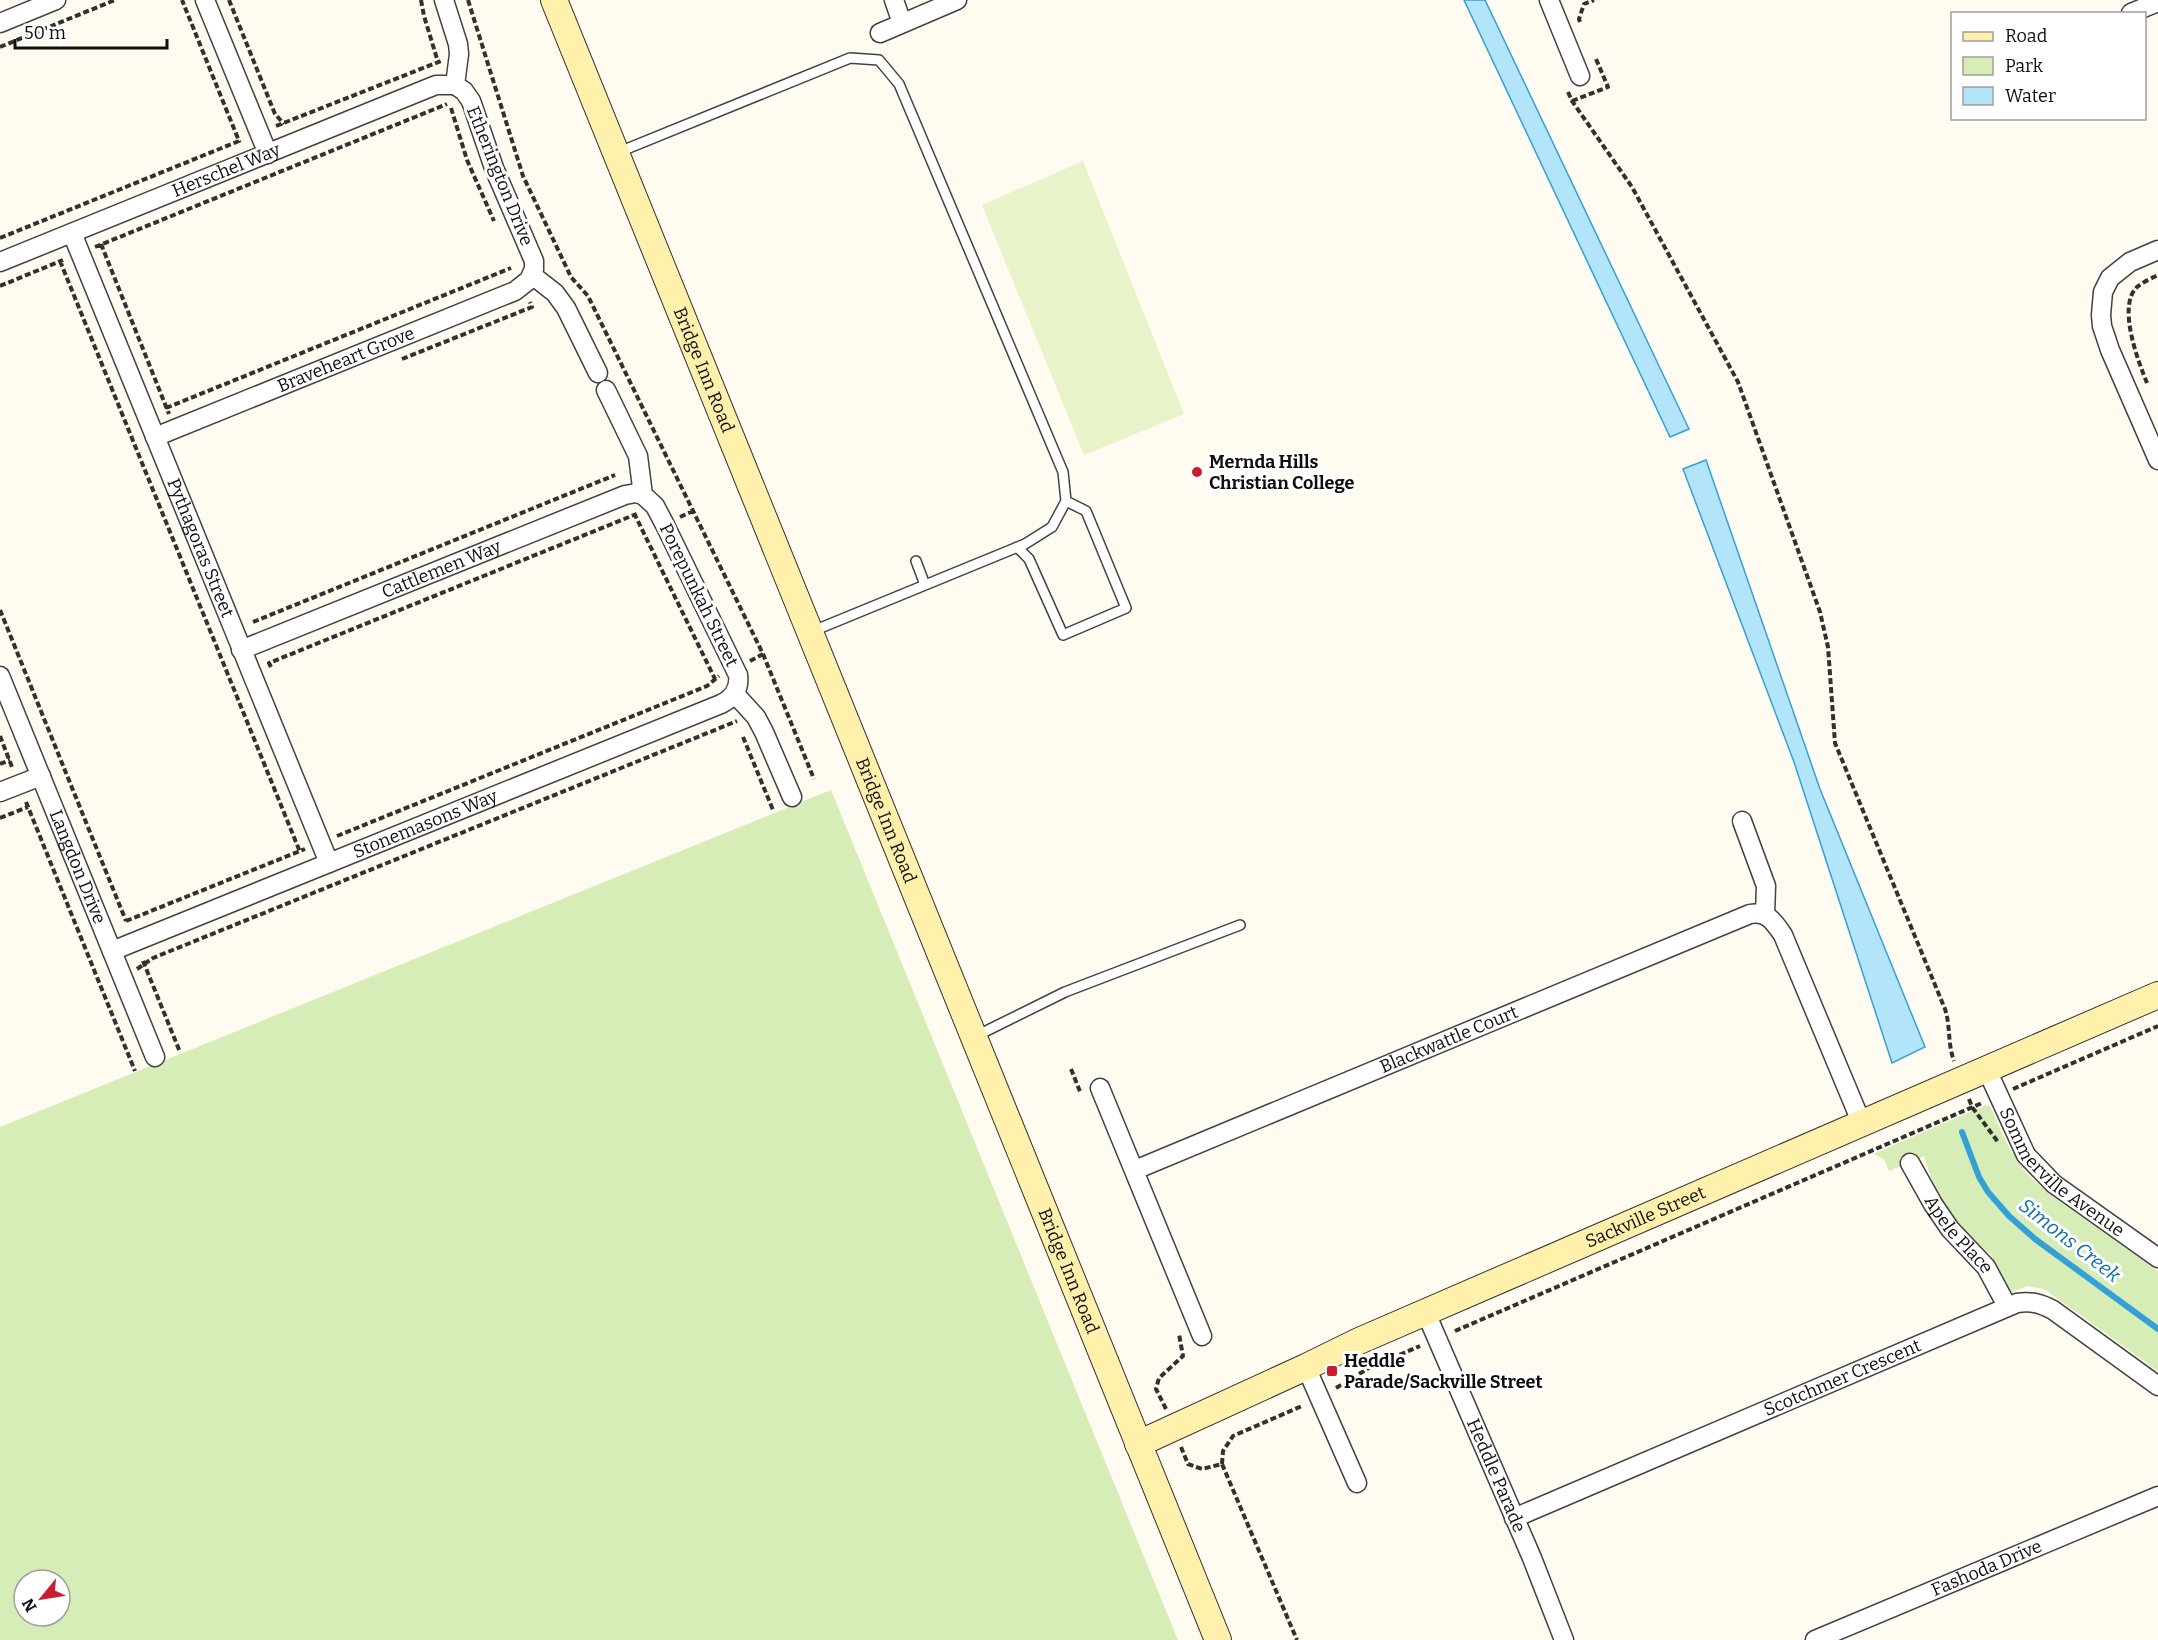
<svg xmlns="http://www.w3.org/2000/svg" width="2158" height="1640" viewBox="0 0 2158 1640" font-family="Bitter,serif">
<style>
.green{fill:#d7edb7;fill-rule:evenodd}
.pitch{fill:#e8f3ca}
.water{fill:#b2e4fa;stroke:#33a1d6;stroke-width:1.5}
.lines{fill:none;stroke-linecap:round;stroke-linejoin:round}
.stream{stroke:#33a1d6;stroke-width:6}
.lane-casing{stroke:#424242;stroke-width:12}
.street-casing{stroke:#424242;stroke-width:21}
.secondary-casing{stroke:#313131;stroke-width:28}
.path{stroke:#313131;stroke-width:4;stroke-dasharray:6 3;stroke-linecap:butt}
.lane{stroke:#fff;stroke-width:9}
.street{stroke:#fff;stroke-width:18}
.secondary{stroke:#fff0ac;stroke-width:26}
.poi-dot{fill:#c91d31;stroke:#fff;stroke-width:2}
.labels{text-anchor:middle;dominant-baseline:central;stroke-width:6;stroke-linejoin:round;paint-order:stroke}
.street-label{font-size:18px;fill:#0f0f0f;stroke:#fff}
.poi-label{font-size:18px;font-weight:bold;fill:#0f0f0f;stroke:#fff;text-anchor:start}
.water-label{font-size:20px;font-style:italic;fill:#0f71aa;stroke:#fff}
</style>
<rect width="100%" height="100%" fill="#fffbf1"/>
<path class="green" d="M831 790 1178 1640H0V1127ZM24 1580H60V1616H24Z
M1986 1105 1990 1106 2009 1148 2026 1173 2052 1196 2158 1271V1371L2044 1289 2027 1286 2009 1293 1992 1264 1993 1258 1990 1254C1958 1229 1934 1195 1924 1156L1889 1171 1884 1159 1873 1154Z"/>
<path class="pitch" d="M1083 161 1184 414 1084 455 982 205Z"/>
<path class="water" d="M1464 0H1485L1689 429 1670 437Z
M1706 460 1820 789 1925 1047 1892 1063 1794 762 1683 469Z"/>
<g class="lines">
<path class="stream" d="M1962 1132 1979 1177 1988 1192 2009 1216 2035 1239 2158 1329"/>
<g class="lane-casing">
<path id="lane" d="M619 152 850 58 879 60 899 84 1063 472 1066 501 1052 527 1025 544 813 631
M1017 547 1029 559 1063 635 1126 608 1086 511 1066 501
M916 561 925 585
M974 1037 1065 992 1240 925"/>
</g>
<g class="street-casing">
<g id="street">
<path d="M205 0 268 154"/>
<path d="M894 0 902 23"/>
<path d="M1549 0 1580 76"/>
<path d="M2131 13 2158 2"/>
<path d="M0 23 56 0"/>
<path d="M880 33 957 0"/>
<path id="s1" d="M72 233 329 863"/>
<path d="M2158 250 2130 262 2110 278 2103 292 2101 315 2102 326 2110 350 2158 460"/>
<path id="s2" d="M0 262 436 85H455"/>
<path d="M532 275 555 293 566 308 598 373"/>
<path id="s3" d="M155 437 515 291 529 280 534 269V261L494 168 471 101 464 91 455 85 459 54 458 44 444 0"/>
<path id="s4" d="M241 650 625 495 636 493 643 495"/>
<path id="s5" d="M0 676 155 1057"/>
<path d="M735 694 756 717 764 732 792 797"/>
<path d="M0 792 41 776"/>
<path d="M1742 821 1766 886 1765 914"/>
<path id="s6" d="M112 951 721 704C733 698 740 689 738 675L665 525 655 506 643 495 638 456 606 390"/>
<path id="s7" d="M1987 1070 2026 1155 2054 1184 2158 1258"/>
<path d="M1100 1088 1202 1336"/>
<path id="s8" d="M1910 1163 1933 1204 1950 1229 1986 1267 2007 1306"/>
<path id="s9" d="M1135 1170 1750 914C1768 911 1774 922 1783 935L1862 1124"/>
<path id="s10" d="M1426 1313 1532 1558 1564 1640"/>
<path d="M1306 1367 1357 1483"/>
<path id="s11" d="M1514 1518 2017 1303C2031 1301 2040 1303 2053 1310L2158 1386"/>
<path id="s12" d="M1815 1640 2158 1496"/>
</g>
</g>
<g class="secondary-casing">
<g id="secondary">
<path id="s13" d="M554 0 1218 1640"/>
<path id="s14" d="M1138 1444 1306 1367 1359 1341 2158 995"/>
</g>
</g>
<path class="path" d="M229 0 275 114 284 124
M421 0 424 16 438 62
M468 0 523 176 571 277 588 296 763 654 814 779
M1580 22 1579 19 1584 4 1594 0
M0 47 115 0
M1568 92 1572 101 1632 187 1738 382 1820 612 1828 647 1835 743 1945 1009C1951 1028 1947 1041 1954 1061
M1572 101 1608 87 1596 59
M451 108 467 160 494 221
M276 126 441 61
M0 238 239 141 182 0
M101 244 169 414
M95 247 447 104
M60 261 300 852
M0 286 63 260
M402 359 532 307 530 302
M2147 383C2138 361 2117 306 2137 287 2143 282 2152 278 2158 275
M166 408 511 268
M634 513 715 679
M680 517 693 511
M0 610 126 921
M253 622 615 475
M750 661 763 654
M271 667 269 663 634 515
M0 736 12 767
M743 737 773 810
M0 764 10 760
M26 802 135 1071
M0 818 28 807
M337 836 707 686 719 676
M126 921 305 849
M143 961 180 1052
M137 969 153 958 737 721
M1071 1069 1081 1094
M2013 1089 2158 1026
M1969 1099 1972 1107 1998 1142
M1455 1331 1982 1103
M1336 1388 1369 1368 1420 1346
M1166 1409 1156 1389 1159 1378 1183 1356 1179 1334
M1181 1447 1188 1464 1202 1469 1222 1464 1297 1640
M1222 1464 1223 1451 1233 1436 1302 1406"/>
<use href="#lane" class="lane"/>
<use href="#street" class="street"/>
<use href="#secondary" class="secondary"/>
</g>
<g class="poi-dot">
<circle cx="1197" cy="472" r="6"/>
<rect x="1326" y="1365" width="12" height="12" rx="3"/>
</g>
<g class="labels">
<g class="street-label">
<text stroke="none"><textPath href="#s2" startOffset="244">Herschel Way</textPath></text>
<text transform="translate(500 176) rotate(68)">Etherington Drive</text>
<text stroke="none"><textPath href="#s3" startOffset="206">Braveheart Grove</textPath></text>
<text stroke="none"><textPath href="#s13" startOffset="399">Bridge Inn Road</textPath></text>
<text stroke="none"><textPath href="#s1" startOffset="340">Pythagoras Street</textPath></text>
<text stroke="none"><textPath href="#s4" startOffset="216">Cattlemen Way</textPath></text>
<text transform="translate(699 595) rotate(64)">Porepunkah Street</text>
<text stroke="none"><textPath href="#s13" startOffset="885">Bridge Inn Road</textPath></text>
<text stroke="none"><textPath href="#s6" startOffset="338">Stonemasons Way</textPath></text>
<text stroke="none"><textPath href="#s5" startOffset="206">Langdon Drive</textPath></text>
<text stroke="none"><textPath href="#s9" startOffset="340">Blackwattle Court</textPath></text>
<text stroke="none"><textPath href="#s7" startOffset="130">Sommerville Avenue</textPath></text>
<text stroke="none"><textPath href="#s14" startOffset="556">Sackville Street</textPath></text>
<text stroke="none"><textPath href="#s8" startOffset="87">Apele Place</textPath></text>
<text stroke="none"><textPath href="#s13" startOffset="1371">Bridge Inn Road</textPath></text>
<text stroke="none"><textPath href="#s11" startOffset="357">Scotchmer Crescent</textPath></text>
<text stroke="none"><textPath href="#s10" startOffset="177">Heddle Parade</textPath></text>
<text stroke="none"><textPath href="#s12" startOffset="186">Fashoda Drive</textPath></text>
</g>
<g class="poi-label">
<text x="1209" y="462">Mernda Hills<tspan x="1209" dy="21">Christian College</tspan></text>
<text x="1344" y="1361">Heddle<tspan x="1344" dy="21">Parade/Sackville Street</tspan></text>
</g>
<g class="water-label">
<text transform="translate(2070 1240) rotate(38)">Simons Creek</text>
</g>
</g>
<rect x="1951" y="12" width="195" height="108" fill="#ffffff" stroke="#9f9f9f" stroke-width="1.5"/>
<rect x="1963" y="32" width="30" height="9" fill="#fff0ac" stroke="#9f9f9f" stroke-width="1.5"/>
<text x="2005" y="42" font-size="18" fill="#0f0f0f">Road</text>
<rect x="1963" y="57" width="30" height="18" fill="#d7edb7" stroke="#9f9f9f" stroke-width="1.5"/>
<text x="2005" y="72" font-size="18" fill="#0f0f0f">Park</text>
<rect x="1963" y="87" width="30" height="18" fill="#b2e4fa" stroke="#9f9f9f" stroke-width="1.5"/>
<text x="2005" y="102" font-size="18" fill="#0f0f0f">Water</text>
<g transform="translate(42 1598) rotate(240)"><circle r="28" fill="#ffffff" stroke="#9f9f9f" stroke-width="1.5"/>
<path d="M0-4.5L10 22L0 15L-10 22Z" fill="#c91d31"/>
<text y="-9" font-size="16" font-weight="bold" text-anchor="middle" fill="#0f0f0f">N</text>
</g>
<path d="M15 39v9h152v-9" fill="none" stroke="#0f0f0f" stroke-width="3"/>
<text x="24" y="39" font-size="18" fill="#0f0f0f" stroke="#ffffff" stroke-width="4.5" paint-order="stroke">50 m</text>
</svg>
